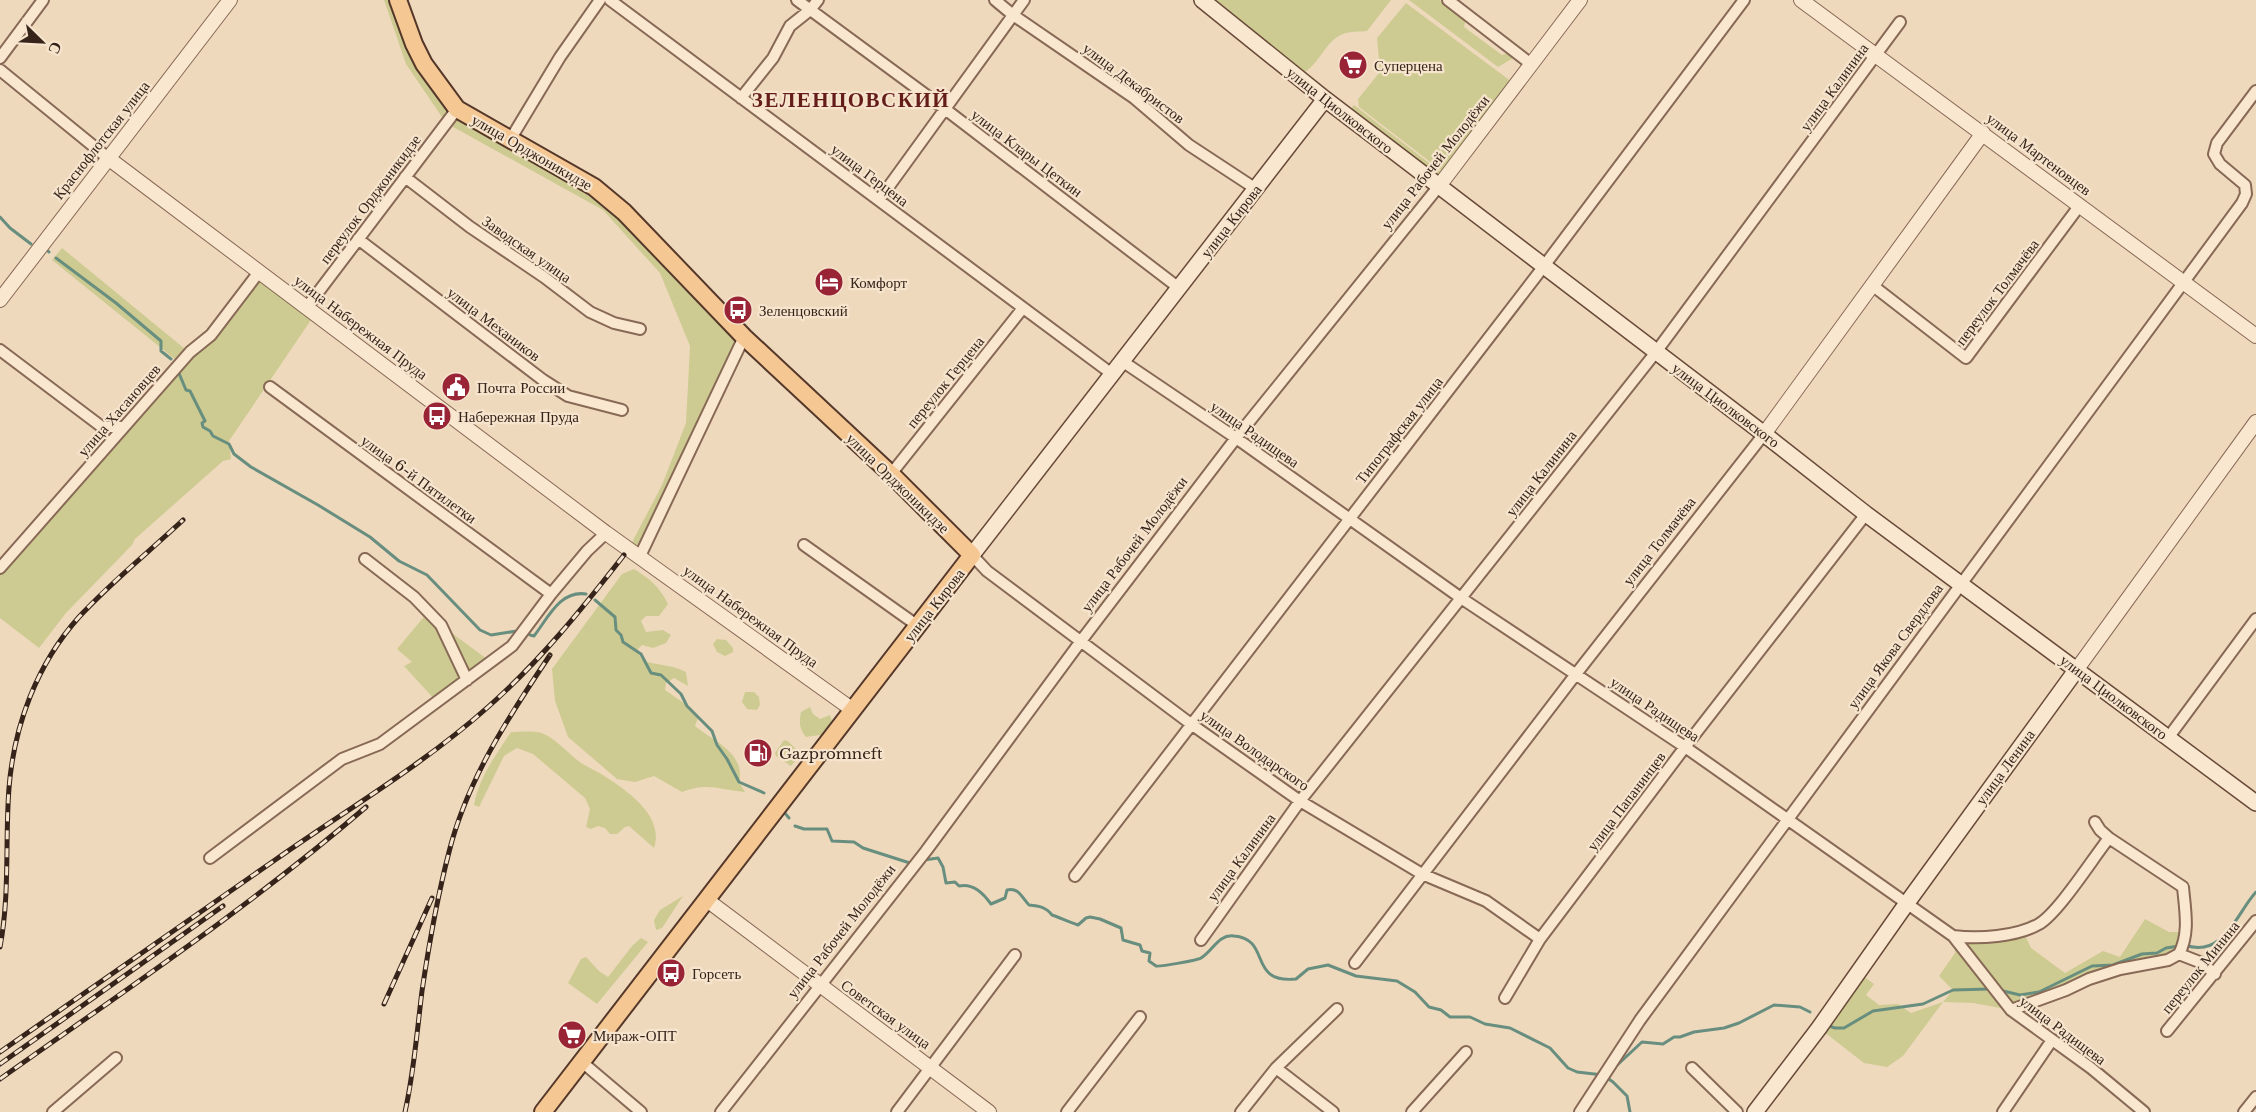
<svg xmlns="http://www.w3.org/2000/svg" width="2256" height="1112" viewBox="0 0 2256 1112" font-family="'Libre Baskerville',serif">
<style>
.green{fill:#cdcb91}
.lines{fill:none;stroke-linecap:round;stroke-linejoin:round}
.stream{stroke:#688e7f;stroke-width:3}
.minor-casing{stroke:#876956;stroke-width:14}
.tertiary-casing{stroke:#876956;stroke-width:16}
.secondary-casing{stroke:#694a39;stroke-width:18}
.primary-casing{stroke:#55382a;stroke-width:20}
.minor{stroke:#fae7d0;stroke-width:10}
.tertiary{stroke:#fae7d0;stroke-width:14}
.secondary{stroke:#fae7d0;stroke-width:15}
.primary{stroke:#f5c792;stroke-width:16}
.rail-casing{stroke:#36241b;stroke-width:5}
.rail{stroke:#f6e4cd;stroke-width:3;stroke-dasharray:9;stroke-linecap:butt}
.labels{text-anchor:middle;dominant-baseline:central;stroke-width:4.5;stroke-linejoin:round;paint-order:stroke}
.poi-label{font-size:15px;fill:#36241b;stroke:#f6e4cd;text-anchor:start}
.street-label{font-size:15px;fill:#36241b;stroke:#f6e4cd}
.district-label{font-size:21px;font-weight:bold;letter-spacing:1.5px;fill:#641d19;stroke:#f6e4cd}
</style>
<rect width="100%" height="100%" fill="#efd9bd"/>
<path class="green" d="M384 0H398L457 109 572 174 744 337 640 556 629 548 662 485 686 423 690 346 660 273 603 210 446 123 406 64Z
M1211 0H1391L1367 31C1360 32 1350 31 1343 34 1325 41 1320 64 1303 73Z
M1409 0H1439L1466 19 1464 27 1502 55 1508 53 1515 57 1498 67Z
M1406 3 1512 82 1442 171 1359 107 1358 99 1380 72 1377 38Z
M1354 105 1446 176 1439 186 1346 115Z
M62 248 185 349 176 360 52 260Z
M258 275 313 317 229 441 231 459 223 461 135 539 132 545 66 613 39 648 0 618V572Z
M634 569C649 578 660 587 668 604L659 616H646L641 621 646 632 663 630 671 635 666 643 653 648 642 645 637 650 642 660C657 666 671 664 686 672L688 686 674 678 666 683 665 690 691 708 698 718 695 726C713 741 746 753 739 782L745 792C718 790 710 782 682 792L654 776 635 782 617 779 568 737 555 701 552 669 622 574Z
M428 612 441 625 491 662 437 702 404 666 412 662 397 649Z
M717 639 726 640 733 648V652L725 656 717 652 713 644Z
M745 692H754L759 697 760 705 757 710 747 709 742 702Z
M810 707 813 714 820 719 830 715 833 725 827 734 806 737C799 729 799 721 801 712Z
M511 732C520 732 536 730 544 734 557 740 569 754 581 763 587 767 595 770 601 774 625 789 665 815 654 848L629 826 625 827 617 834H610L605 828 598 826 591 829 586 827 590 809 585 798 533 754 517 748 504 756 479 807 474 805C479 777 496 755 511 732Z
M784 740 788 741 801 754 791 766 776 756 775 753Z
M683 896 662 928 656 930 654 920 660 910Z
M2145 919 2169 932H2186L2179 954 2011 1010 1973 1003 1943 1002 1903 1056 1887 1067 1864 1063 1819 1028 1858 972 1874 984 1866 995 1879 1005 1898 1004 1911 1013 1943 1002 1953 990 1939 976 1955 953 1953 936 2023 931 2031 948 2065 973 2103 951 2120 957Z
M641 938 648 942 597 1004 568 983 581 959 586 957 599 971 608 977 632 946Z"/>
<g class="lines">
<path class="stream" d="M0 217 10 228 31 244
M48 251 49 252
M56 258 116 303 161 341V351L171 359
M178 371 186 390 190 391 205 421 202 423 203 427 210 431 213 436 229 444 234 454 251 467 318 505 370 537 399 561 427 575 480 630 491 635 517 631
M595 600 615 617 616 630 621 635 623 642 641 654 651 673 661 675 681 694 687 706 712 731 717 745 727 759 739 782 764 793
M530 635 534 636C548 618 560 590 586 594
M784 812 789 818
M795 826 804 829H827L832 841 854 842 863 848 913 864
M924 860 938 858 943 867 946 883 955 882 959 886C973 883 983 893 991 904L1005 898 1007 890C1019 887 1022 898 1029 905 1039 906 1046 907 1052 915 1061 918 1068 922 1078 925L1086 918 1090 917 1100 919 1121 928 1123 940 1140 945 1142 951 1150 953 1149 961 1156 966C1160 967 1198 960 1201 958 1213 951 1218 934 1234 936 1272 939 1247 984 1296 979L1308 969 1328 965 1356 976 1397 981 1415 992 1429 1007 1441 1010 1450 1017H1470L1485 1024 1510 1028 1550 1048 1568 1068 1577 1072 1603 1075 1613 1082 1627 1096 1630 1112
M2185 945C2224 959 2237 912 2256 892
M1999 990 2020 995 2039 992 2092 966 2113 965 2142 954 2157 953 2166 948 2179 946
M1826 1025 1835 1028H1844L1873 1011 1923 1004 1953 990 1990 989
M1614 1068 1642 1042 1663 1044 1674 1037H1680L1694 1032 1724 1028 1739 1023 1774 1005 1800 1007 1810 1012"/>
<g class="minor-casing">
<path id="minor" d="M610 0 1112 374
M797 0 945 109 1179 288
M995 0 1013 15 1134 98 1189 145 1256 189
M1448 0 1531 64
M0 58 43 0
M0 70 108 158
M741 98 773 58 790 26 810 10 818 0
M510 140 560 57 600 0
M405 177 470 227 544 277 590 312 614 323 640 329
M879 200 1024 0
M358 239 543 380 568 396 622 410
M1872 285 1966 358 2080 205
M307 307 457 109
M0 350 102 427H122
M1122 361 1236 438 1461 598 1685 747 1953 936 2011 1010 2091 1068 2144 1112
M270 387 551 594
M891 474 1023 308
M804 545 918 626
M972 555 987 571 1191 724 1300 801 1422 874 1486 901 1540 939
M640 556 744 337
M365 559 414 597 441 625 467 680
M0 568 190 352 211 335 259 272
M2168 738 2256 619
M2095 822 2100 830 2109 838
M210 858 342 759 380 744 512 646 551 594 587 551 606 533
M1075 876 1544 266 1744 0
M1953 936C1979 939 2016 937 2039 924 2059 912 2093 858 2109 838L2183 887C2185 910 2190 933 2179 954L2202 963 2215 974
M1201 940 1300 801 1656 352 1900 22
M1355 963 1576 674 1764 434
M1505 998 1540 939 1685 747 1866 514
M2011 1010 2066 990 2089 979 2120 969 2168 960 2179 954
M2167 1031 2256 921
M582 1062 641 1112
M1276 1068 1333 1112
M1692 1068 1737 1112
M53 1112 116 1058
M721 1112 926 851 1081 641 1236 438 1439 186
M897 1112 1015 955
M1067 1112 1140 1017
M1241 1112 1276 1068 1337 1009
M1412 1112 1466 1052
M1580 1112 1640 1020 2242 203 2246 194 2245 185 2220 164 2214 154 2217 143 2256 91
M2003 1112 2052 1040
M2244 1112 2256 1097"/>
</g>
<g class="tertiary-casing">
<path id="tertiary" d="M1801 0 2256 336
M108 158 606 533 853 710
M1439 186 1580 0
M0 300 230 0
M1764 434 1983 133
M2077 669 2256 422
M707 900 989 1112"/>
</g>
<g class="secondary-casing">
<path id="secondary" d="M1202 0 1325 99 1764 434 1866 514 2256 803
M972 555 1325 99
M1755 1112 1819 1028 1907 903 2077 669"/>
</g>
<g class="primary-casing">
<path id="primary" d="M398 0 414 44 424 64 457 109 594 187 624 212 744 337 891 474 972 555 543 1112"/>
</g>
<use href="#minor" class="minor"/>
<use href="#tertiary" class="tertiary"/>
<use href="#secondary" class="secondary"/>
<use href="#primary" class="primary"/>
<g class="rail-casing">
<path id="rail" d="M0 947C10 895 5 840 9 788 14 725 37 664 79 617 109 584 150 551 183 520
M384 1004 432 898
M0 1052C92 988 183 924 275 860 346 810 423 765 488 707 540 661 582 609 624 555
M0 1064 223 906
M0 1079C124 991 251 906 366 807
M405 1112C414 1072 417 1031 422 991 429 944 437 898 449 852 467 780 509 716 550 655"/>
</g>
<use href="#rail" class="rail"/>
</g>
<defs>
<g id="supermarket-disc" transform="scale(1.5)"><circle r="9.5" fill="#982436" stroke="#f6e4cd"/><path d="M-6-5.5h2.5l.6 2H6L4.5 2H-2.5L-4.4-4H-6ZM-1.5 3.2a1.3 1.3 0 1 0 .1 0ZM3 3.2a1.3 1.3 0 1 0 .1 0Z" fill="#fff"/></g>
<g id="hotel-disc" transform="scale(1.5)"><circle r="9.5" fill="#982436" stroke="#f6e4cd"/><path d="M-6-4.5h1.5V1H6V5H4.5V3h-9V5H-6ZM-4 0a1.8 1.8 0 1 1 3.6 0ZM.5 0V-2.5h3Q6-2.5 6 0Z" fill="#fff"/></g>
<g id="bus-disc" transform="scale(1.5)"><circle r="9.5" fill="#982436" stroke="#f6e4cd"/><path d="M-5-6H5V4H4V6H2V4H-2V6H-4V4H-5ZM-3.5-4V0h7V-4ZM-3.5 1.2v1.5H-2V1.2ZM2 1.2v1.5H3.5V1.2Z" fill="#fff"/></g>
<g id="civic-disc" transform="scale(1.5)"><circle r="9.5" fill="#982436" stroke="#f6e4cd"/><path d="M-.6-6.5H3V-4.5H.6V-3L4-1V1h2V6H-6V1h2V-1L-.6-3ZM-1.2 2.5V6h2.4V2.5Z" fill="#fff"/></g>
<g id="fuel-disc" transform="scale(1.5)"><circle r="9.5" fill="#982436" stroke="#f6e4cd"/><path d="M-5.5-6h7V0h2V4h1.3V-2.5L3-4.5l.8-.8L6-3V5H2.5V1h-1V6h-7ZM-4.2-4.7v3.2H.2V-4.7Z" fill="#fff"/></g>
</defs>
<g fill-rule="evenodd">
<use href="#supermarket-disc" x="1353" y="65"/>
<use href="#hotel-disc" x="829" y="282"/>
<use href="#bus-disc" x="738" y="310"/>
<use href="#civic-disc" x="456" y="387"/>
<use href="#bus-disc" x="437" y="416"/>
<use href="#fuel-disc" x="758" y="753"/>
<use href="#bus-disc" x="671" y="973"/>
<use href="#supermarket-disc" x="572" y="1035"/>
</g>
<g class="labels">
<g class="poi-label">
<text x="1374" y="65">Суперцена</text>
<text x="850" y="282">Комфорт</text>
<text x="759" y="310">Зеленцовский</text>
<text x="477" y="387">Почта России</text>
<text x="458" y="416">Набережная Пруда</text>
<text x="779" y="753">Gazpromneft</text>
<text x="692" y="973">Горсеть</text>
<text x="593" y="1035">Мираж-ОПТ</text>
</g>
<g class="street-label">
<text transform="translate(1134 83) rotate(37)">улица Декабристов</text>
<text transform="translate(1834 87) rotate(-54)">улица Калинина</text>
<text transform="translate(1340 110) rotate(38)">улица Циолковского</text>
<text transform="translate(101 140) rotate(-52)">Краснофлотская улица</text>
<text transform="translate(532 152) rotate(30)">улица Орджоникидзе</text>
<text transform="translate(1027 153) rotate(37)">улица Клары Цеткин</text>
<text transform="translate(2039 154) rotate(37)">улица Мартеновцев</text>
<text transform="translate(1435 162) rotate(-52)">улица Рабочей Молодёжи</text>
<text transform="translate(870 175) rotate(37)">улица Герцена</text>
<text transform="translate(370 199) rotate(-53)">переулок Орджоникидзе</text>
<text transform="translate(1231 221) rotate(-52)">улица Кирова</text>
<text transform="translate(527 249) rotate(35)">Заводская улица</text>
<text transform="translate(1997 292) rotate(-53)">переулок Толмачёва</text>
<text transform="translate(494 324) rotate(37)">улица Механиков</text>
<text transform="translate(361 327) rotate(37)">улица Набережная Пруда</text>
<text transform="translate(945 382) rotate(-51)">переулок Герцена</text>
<text transform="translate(1726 405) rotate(37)">улица Циолковского</text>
<text transform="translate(119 410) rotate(-49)">улица Хасановцев</text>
<text transform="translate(1399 430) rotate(-52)">Типографская улица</text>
<text transform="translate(1255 434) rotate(35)">улица Радищева</text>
<text transform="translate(1541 473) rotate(-52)">улица Калинина</text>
<text transform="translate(419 479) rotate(36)">улица 6-й Пятилетки</text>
<text transform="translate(898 483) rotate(44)">улица Орджоникидзе</text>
<text transform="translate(1659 541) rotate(-52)">улица Толмачёва</text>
<text transform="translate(1134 544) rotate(-53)">улица Рабочей Молодёжи</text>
<text transform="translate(934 605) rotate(-52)">улица Кирова</text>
<text transform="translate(751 616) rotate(36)">улица Набережная Пруда</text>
<text transform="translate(1895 646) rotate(-54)">улица Якова Свердлова</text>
<text transform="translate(2114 697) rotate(37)">улица Циолковского</text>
<text transform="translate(1655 709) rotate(34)">улица Радищева</text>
<text transform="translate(1255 750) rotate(35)">улица Володарского</text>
<text transform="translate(2005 767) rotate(-54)">улица Ленина</text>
<text transform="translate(1626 801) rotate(-53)">улица Папанинцев</text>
<text transform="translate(1241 857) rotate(-54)">улица Калинина</text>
<text transform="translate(841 931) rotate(-52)">улица Рабочей Молодёжи</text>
<text transform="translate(2200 967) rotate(-51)">переулок Минина</text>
<text transform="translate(886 1014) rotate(36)">Советская улица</text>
<text transform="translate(2063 1030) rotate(37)">улица Радищева</text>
</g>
<g class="district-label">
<text x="851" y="100">ЗЕЛЕНЦОВСКИЙ</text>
</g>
</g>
<g transform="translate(42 42) rotate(114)" stroke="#f6e4cd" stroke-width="4.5" paint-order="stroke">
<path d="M0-4.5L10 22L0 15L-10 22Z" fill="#36241b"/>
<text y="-9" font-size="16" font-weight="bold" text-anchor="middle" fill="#36241b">С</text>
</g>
</svg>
